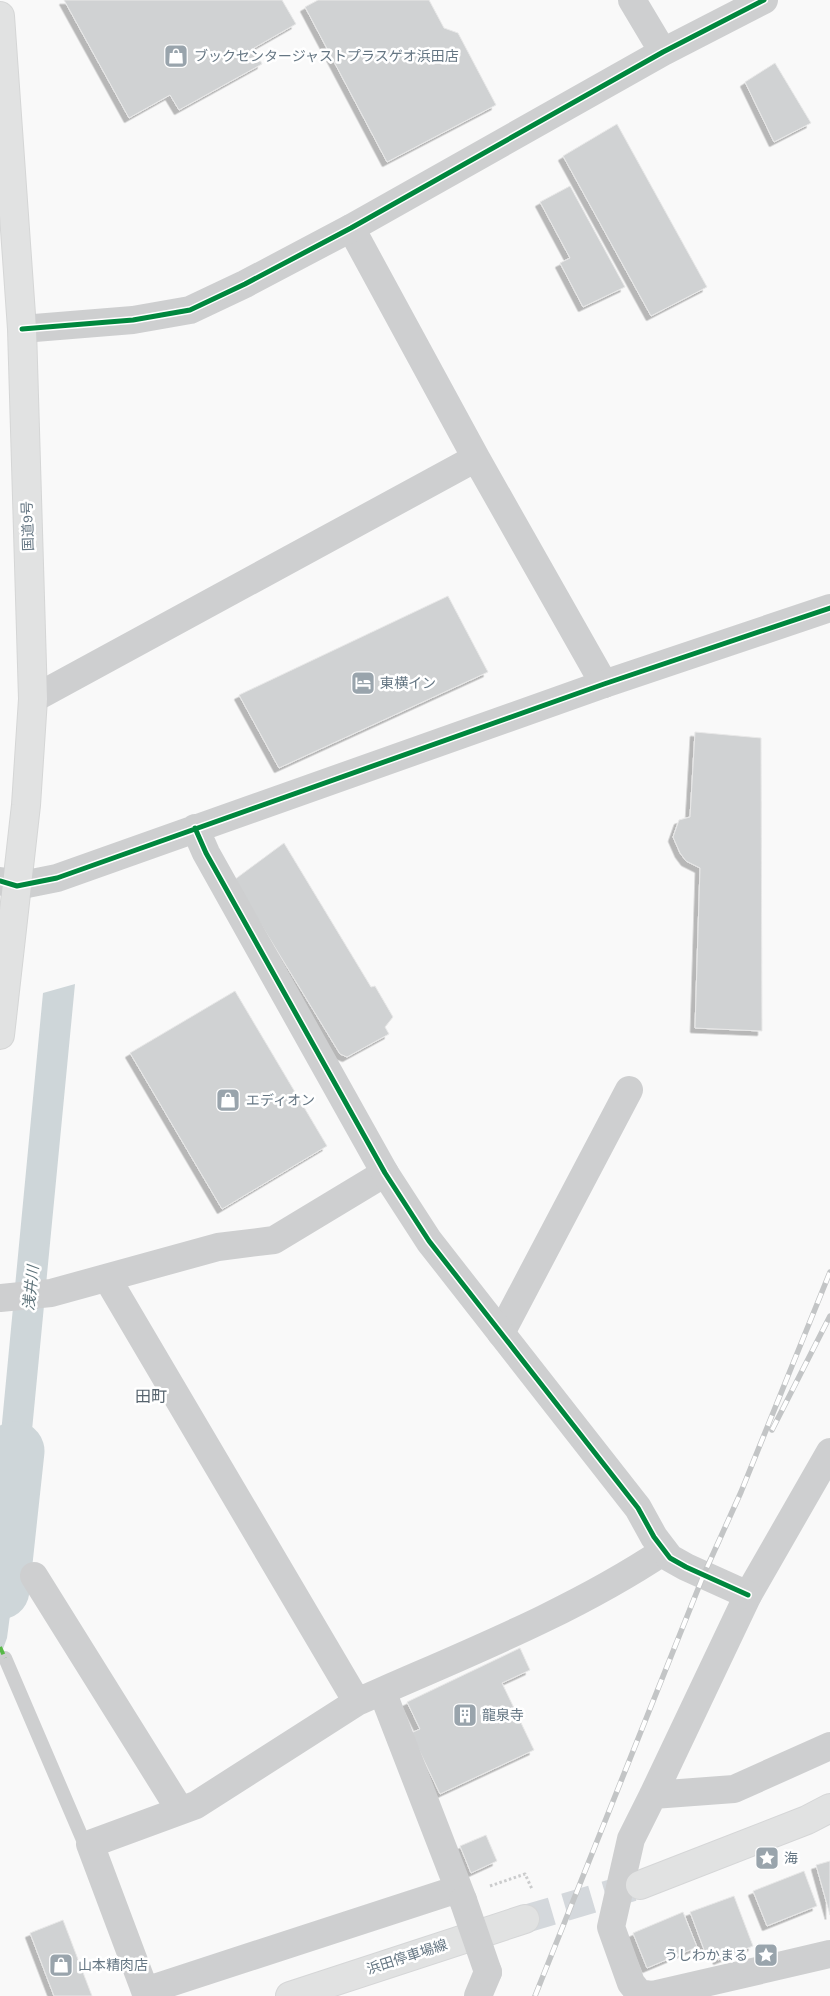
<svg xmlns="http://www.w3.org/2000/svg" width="830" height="1996" viewBox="0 0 830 1996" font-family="Karla,'Noto Sans JP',sans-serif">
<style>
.water{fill:#ced6d9}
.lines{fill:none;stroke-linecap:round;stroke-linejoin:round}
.river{stroke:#ced6d9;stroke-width:59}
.building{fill:#d0d2d3;stroke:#e8e8e8;filter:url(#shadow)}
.secondary-tunnel{stroke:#d4d8dc;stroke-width:28;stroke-dasharray:28 14;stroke-linecap:butt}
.secondary-casing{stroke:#d5d6d7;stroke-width:30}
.trunk-casing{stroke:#d5d6d6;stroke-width:30}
.path{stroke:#cbcccd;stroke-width:3;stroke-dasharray:2.5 2.5;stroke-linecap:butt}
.service{stroke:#cecfd0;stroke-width:14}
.minor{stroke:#cecfd0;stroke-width:28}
.tertiary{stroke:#cecfd0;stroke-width:28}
.secondary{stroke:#e1e2e2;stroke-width:28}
.trunk{stroke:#e1e2e2;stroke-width:28}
.rail-casing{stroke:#c3c5c6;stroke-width:5.5}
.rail{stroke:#fff;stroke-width:4;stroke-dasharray:11;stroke-linecap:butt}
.minor-bridge{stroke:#cecfd0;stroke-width:28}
.quiet{stroke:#58b947;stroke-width:4;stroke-dasharray:8 4;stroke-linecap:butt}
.cycleway-casing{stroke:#fff;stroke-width:8}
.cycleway{stroke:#00873e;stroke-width:5}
.labels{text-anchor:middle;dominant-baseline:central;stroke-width:5;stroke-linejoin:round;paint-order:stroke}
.poi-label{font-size:14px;fill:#657683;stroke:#fff;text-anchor:start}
.street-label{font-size:14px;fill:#657683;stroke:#fff}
.water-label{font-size:15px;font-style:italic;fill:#60757c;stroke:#fff}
.quarter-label{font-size:16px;fill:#57646e;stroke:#fff}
</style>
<defs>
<filter id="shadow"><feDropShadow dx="-4.5" dy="4.5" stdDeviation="0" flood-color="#0004"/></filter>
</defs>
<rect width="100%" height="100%" fill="#f9f9f9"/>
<path class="water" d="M75 984 22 1534 0 1530V1444L43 993Z
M0 1544 19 1547 7 1638 0 1657Z"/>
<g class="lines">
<path class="river" d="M0 1590 15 1451"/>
</g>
<path class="building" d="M64 0H282L296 24 254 48 262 64 179 110 170 95 129 118Z
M318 0H429L444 28 458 33 496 105 387 162 305 7Z
M775 63 811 123 774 142 745 82Z
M617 124 707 287 651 316 563 156Z
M570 186 625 287 583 307 560 263 570 258 540 202Z
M448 596 488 672 279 768 239 695Z
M695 732 761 738 762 1031 695 1028 700 868 686 861 680 853 673 837 679 820 690 817Z
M284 843 371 987 375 986 393 1017 385 1027 389 1034 347 1057 340 1054 234 880Z
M235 991 327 1146 222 1209 130 1053Z
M520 1648 530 1670 502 1683 534 1750 440 1794 411 1733 420 1729 407 1702Z
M486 1835 497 1861 471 1873 460 1846Z
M830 1861V1915L816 1865Z
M804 1871 817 1906 767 1926 753 1891Z
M734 1896 753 1946 718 1960 715 1951 706 1955 690 1912Z
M683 1912 697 1947 647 1968 633 1933Z
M63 1920 92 1996H54L30 1933Z"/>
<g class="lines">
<path class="secondary-tunnel" d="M525 1919 640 1885"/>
<g class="secondary-casing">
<path id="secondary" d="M640 1885 807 1820 830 1808
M290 1996 525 1919"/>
</g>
<g class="trunk-casing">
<path id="trunk" d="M0 16 22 329 33 699 26 805 0 1035"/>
</g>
<path class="path" d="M490 1886 525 1874 532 1889"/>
<path class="service" d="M5 1658 83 1840 90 1844"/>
<path class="minor" d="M351 228 476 458 604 684
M33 699 476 458
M107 1278 357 1702
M0 1298 51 1293 218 1247 274 1240 385 1173
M501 1333 629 1090
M830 1452 748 1595 653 1795 631 1839 611 1927 631 1983 639 1993 653 1995 830 1954
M34 1576 180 1810
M382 1691C478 1649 577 1609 664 1551
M653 1795 734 1789 830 1746
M145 1991 458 1889
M147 1996 90 1844 196 1805 357 1702 382 1691 463 1900
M478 1996 488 1972"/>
<path class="tertiary" d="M632 0 663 52
M22 329 133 320 190 310 245 284 351 228 663 52 764 0
M195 828 206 853 385 1173 429 1241 638 1508 654 1537 670 1558 686 1567 748 1595
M0 881 17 886 57 878 604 684 830 608"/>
<use href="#secondary" class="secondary"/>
<use href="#trunk" class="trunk"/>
<g class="rail-casing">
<path id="rail" d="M772 1430 830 1316
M535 1996 704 1574 741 1492 830 1272"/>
</g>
<use href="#rail" class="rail"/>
<path class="minor-bridge" d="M463 1900 488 1972"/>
<path class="quiet" d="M0 1647 5 1658"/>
<g class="cycleway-casing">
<path id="cycleway" d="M22 329 133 320 190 310 245 284 351 228 663 52 764 0
M195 828 206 853 385 1173 429 1241 638 1508 654 1537 670 1558 686 1567 748 1595
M0 881 17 886 57 878 604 684 830 608"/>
</g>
<use href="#cycleway" class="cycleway"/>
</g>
<defs>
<g id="shop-square" transform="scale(1.25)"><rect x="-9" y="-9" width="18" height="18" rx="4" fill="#99a4ac" stroke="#fff"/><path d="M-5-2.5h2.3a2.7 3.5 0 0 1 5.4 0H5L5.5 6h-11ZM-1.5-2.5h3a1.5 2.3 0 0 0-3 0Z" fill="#fff"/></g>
<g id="hotel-square" transform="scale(1.25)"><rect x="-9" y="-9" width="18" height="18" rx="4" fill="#99a4ac" stroke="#fff"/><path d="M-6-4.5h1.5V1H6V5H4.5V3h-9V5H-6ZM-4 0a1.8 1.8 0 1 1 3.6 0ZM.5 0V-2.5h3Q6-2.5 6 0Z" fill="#fff"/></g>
<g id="building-square" transform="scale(1.25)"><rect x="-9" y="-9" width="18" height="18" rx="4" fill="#99a4ac" stroke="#fff"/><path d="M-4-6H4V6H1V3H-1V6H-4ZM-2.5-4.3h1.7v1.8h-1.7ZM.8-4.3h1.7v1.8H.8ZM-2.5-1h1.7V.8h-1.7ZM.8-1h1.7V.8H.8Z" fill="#fff"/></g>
<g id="sight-square" transform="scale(1.25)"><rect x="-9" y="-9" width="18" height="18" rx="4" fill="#99a4ac" stroke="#fff"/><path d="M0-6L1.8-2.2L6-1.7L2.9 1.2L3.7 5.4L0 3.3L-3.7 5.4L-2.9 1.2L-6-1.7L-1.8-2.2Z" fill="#fff"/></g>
</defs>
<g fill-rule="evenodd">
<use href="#shop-square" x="176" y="56"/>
<use href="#hotel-square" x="363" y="683"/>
<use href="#shop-square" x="228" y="1100"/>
<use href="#building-square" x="465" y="1715"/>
<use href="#sight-square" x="767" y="1858"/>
<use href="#sight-square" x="766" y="1955"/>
<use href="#shop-square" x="61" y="1965"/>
</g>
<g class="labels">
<g class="poi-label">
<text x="194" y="56">ブックセンタージャストプラスゲオ浜田店</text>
<text x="380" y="683">東横イン</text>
<text x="246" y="1100">エディオン</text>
<text x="482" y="1715">龍泉寺</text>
<text x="784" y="1858">海</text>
<text x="748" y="1955" text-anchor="end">うしわかまる</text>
<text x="78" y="1965">山本精肉店</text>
</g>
<g class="street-label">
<text transform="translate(28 526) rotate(-92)">国道9号</text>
<text transform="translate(407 1957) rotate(-18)">浜田停車場線</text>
</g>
<g class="water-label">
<text transform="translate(31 1288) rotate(-84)">浅井川</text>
</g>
<g class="quarter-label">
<text x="151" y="1396">田町</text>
</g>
</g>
</svg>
